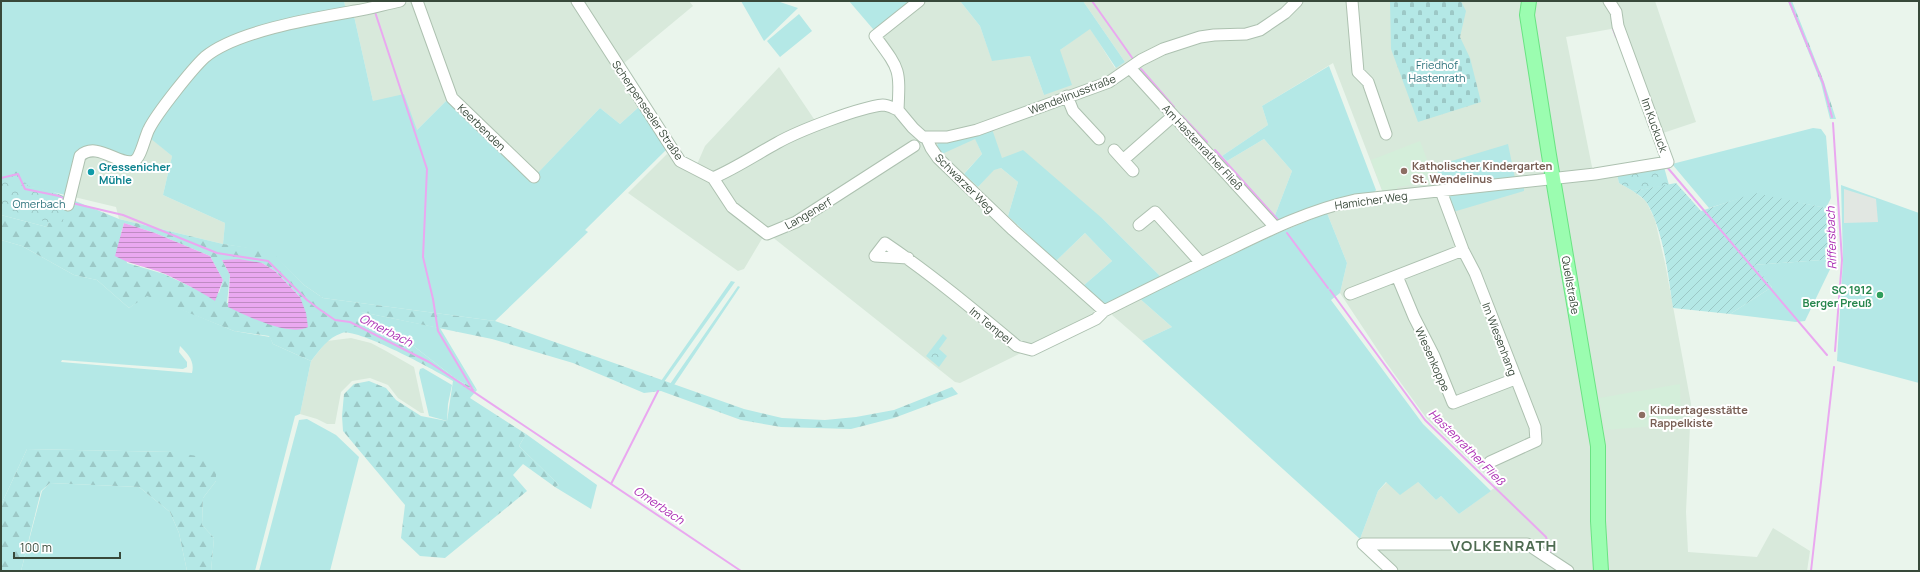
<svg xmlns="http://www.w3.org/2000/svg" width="1920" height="572" viewBox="0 0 1920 572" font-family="Manrope,sans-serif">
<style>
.residential{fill:#d8e9db}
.education{fill:#d4eeda}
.grass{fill:#b4e8e6;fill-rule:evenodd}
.forest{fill:url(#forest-firs);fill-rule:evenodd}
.cemetery{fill:url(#cemetery-stones)}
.park{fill:url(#park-crowns)}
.garden{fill:url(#garden-furrows)}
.parking{fill:#e1e7e2}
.water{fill:url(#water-rules)}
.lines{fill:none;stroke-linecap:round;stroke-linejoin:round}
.stream{stroke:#eaa8f0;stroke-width:2}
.minor-casing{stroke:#adc1b0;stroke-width:13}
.major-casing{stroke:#6ae383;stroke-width:16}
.minor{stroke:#fff;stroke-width:11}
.major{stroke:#9bfdb0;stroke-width:14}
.education-dot{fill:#8d6e63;stroke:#fff;stroke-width:1.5}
.culture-dot{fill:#0f9aa8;stroke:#fff;stroke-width:1.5}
.leisure-dot{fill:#2e9e5b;stroke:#fff;stroke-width:1.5}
.labels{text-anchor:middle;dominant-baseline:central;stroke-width:4;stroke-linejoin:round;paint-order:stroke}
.park-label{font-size:11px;fill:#2b717b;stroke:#fff}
.street-label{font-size:11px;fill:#38493a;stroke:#fff}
.education-label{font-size:11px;font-weight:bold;fill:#785e54;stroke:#fff;text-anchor:start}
.culture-label{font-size:11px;font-weight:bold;fill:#0d838f;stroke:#fff;text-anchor:start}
.leisure-label{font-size:11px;font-weight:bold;fill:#27864d;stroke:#fff;text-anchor:end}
.water-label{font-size:12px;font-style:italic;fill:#ac31b5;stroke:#fff}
.district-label{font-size:15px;font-weight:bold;letter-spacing:1px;fill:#4f6c52;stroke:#fff}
</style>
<defs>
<pattern id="forest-firs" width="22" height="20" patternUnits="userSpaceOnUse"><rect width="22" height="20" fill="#b4e8e6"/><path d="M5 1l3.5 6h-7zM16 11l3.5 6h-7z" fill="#9cc8c6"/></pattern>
<pattern id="cemetery-stones" width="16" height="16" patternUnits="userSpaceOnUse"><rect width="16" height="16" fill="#b4e8e6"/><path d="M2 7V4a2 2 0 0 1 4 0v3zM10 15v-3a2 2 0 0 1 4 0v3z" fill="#9cc8c6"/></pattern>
<pattern id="park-crowns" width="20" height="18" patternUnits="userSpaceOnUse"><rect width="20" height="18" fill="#b4e8e6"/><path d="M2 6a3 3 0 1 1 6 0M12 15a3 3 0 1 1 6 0" fill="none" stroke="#9cc8c6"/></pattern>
<pattern id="garden-furrows" width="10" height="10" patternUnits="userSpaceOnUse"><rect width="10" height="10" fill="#b4e8e6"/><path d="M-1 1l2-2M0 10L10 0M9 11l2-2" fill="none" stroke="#9cc8c6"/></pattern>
<pattern id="water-rules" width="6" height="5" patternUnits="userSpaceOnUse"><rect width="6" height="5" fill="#eaa8f0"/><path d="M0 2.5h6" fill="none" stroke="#bf8bc3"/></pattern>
</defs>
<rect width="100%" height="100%" fill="#eaf5ec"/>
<path class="residential" d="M344 1H372L377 12 404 3 417 1H689L693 6 617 69 640 106 620 124 600 108 536 175 449 98 417 130 373 101 354 16 346 10Z
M922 1H960L980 26 992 60 1030 56 1044 95 1060 50 1090 28 1115 68 1125 62 1083 1H1655L1696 122 1660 134 1622 30 1611 29 1566 37 1594 177 1617 174 1619 183 1633 191 1646 201 1655 220 1665 263 1691 404 1686 512 1688 552 1757 557 1773 528 1810 551 1807 571H1396L1360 539 1378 491 1387 482H1418L1436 500 1441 496 1459 514 1497 486 1427 419 1385 361 1340 293 1347 263 1327 213 1386 201 1333 63 1262 106 1268 125 1222 156 1227 161 1264 139 1292 171 1274 218 1267 222 1266 227 1162 278 1103 219 1002 158 974 136 982 154 958 180 1095 308 1092 316 1017 355 960 383 955 382 766 232 744 269 738 271 628 193 667 154 690 172 698 162 705 146 779 67 816 122 872 101 891 100 897 92 896 78 874 40Z
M145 133 172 156 163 195 225 223 223 244 119 219 116 207 70 196 81 154Z
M1001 168 1018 182 1008 216 978 187 994 169Z
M1085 233 1112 261 1083 286 1056 261Z
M1139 298 1172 327 1142 341 1112 315 1113 311Z
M351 338 371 343 386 351 414 367 424 413H421L398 398 388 385 370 378 352 381 341 392 335 424H327L317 419 300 414 311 361 327 341Z"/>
<path class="education" d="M1420 141 1436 183 1433 188H1429V183L1397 187 1398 191 1383 192 1371 160Z
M1680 384 1681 424 1605 430 1599 398Z"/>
<path class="grass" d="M1 1H344L346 10 354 16 373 101 404 94 417 130 449 98 532 179 600 108 620 124 640 106 667 149 585 230 588 232 495 321 323 298 304 285 271 252 223 244 225 223 163 195 172 156 145 134 137 164 81 154 70 196 26 186 1 174Z
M741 1H777L798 8 764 41Z
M849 1H916L882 28 873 29Z
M960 1H1083L1125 62 1116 68 1090 29 1060 50 1072 85 1044 95 1030 56 992 61 980 26Z
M799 14 812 31 780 57 767 41Z
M1329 66 1376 190 1373 194 1281 220H1275L1274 218 1292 171 1264 139 1227 161 1222 156 1268 125 1262 106Z
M1813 128 1821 129 1826 136 1831 198 1826 208 1755 194 1709 208 1672 164Z
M992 129 1002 158 1023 150 1103 219 1162 278 1106 304 1100 302 1083 286 1112 261 1085 233 1056 261 1008 216 1018 182 1001 168 994 170 978 187 964 174 982 154 975 139 942 154 937 147 938 142 959 139 960 140 963 138Z
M1508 144 1515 178 1444 187 1435 166Z
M1841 185 1919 213V383L1837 361 1843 260Z
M1 187 55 206 47 227 1 215Z
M1524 188V191L1453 212 1448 198 1451 195Z
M1327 213 1347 263 1340 293 1331 300 1423 424 1491 491 1459 514 1441 496 1436 500 1418 482 1400 495 1386 482 1378 491 1360 539 1142 341 1172 327 1139 298 1278 233Z
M1 240 22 246 74 275 97 280 129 308 147 295 234 331 270 337 273 344 311 361 300 414 295 416 255 571H211L214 538 202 525 203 498 216 481 173 452 27 449 1 505ZM180 346C188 354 195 361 192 373L61 362 62 360 183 369 187 367V362L179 352Z
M1835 259 1805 321 1796 322 1730 314 1772 287 1753 265Z
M731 281 735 282 664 382 661 381Z
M738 286 740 287 674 385 670 384Z
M361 312 440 328 477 390 456 379 407 341 361 319Z
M423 368 452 385 448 404 447 421 429 416 419 373 420 369Z
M307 419 336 435 359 457 330 571H259L299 420Z
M526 434 597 485 591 509 555 487 559 485 519 446Z
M50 483 139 487 170 512 179 533 187 571H21L42 491Z"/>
<path class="forest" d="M1788 1H1792L1824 82 1836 119H1830L1821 83Z
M19 171 26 186 51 191 119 219 223 244 271 251 304 285 323 298 495 321 744 409 782 418 825 420 856 417 894 410 952 387 958 394 894 418 851 429 781 427 741 420 661 391 644 393 573 363 492 339 361 312V319L407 341 456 379 477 390 470 398 526 434 519 446 559 485 555 487 523 464 513 475 527 491 445 558 420 556 401 538 405 505 343 431 342 416 344 394 354 384 369 381 386 388 396 400 421 416 447 421 453 381C436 371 358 328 342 333 327 338 321 349 311 361L273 344 269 336 234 331 147 296 129 308 97 280 74 275 22 246 1 240V215L47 227 55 207 1 174ZM124 223 155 233 210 256 223 280 219 293 202 292 164 274 127 263 121 233ZM222 260 262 263 275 271 300 297 227 303 230 275Z
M27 449 173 452 209 458 216 467V481L203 498 202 525 214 538 211 571H187L179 533 170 512 139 487 50 483 41 491 21 571H1V505Z"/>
<path class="cemetery" d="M1390 1H1461L1466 11 1460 37 1470 58 1481 102 1418 122 1391 49Z"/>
<path class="park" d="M1664 167 1669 185 1633 191 1619 183 1617 174Z
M8 169 21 177 29 187C44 188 52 194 67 198L62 227 1 207V173Z
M943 334 947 338 939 349 947 356 939 367 926 356Z"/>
<path class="garden" d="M1676 183 1701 211 1755 193 1826 208 1828 235 1834 246 1835 259 1754 265 1772 287 1730 314 1673 308C1668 275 1664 232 1647 203 1644 198 1637 194 1633 191Z"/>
<path class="parking" d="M1844 189 1876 199 1878 222 1844 223Z"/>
<path class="water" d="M124 223 155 233 210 256 223 280 215 301C200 291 182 282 165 274 148 267 131 265 115 256Z
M239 259 262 263 275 271 300 297 306 313 308 327C289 337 247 316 228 307L230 275 222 260Z"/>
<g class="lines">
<path class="stream" d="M1092 1 1133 59
M1789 1 1823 83 1832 117
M375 12 427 169 423 257 433 299 438 331 473 390
M1613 29 1616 37
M1141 69 1174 107
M1182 116 1207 142
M1833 123 1842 260 1835 351
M1215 150 1279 221
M1667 167 1827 355
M1 178 18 174 25 189 59 196 66 200
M72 203 123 215 217 253 268 261 307 300 319 309 335 320 350 322 429 362 741 571
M1287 233 1328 288
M1330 290 1425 420 1546 537 1551 554
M611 484 658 391
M1811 571 1834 367"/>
<g class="minor-casing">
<path id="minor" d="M417 1 452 98 534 177
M577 1 680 161 713 178 732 207 767 234 796 222 914 146
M919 1 875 36C900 70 900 68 898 110L913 128 923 137H947L977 130 1109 82 1141 60 1163 49 1200 37 1214 35 1246 34 1260 30 1285 13 1297 1
M1352 1 1358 72 1368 82 1386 134
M1130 68 1275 227
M1067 96 1073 111 1099 139
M926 137 931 148 938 158 1013 230 1104 311
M1114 150 1123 160 1173 116
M1123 160 1133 171
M713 178C736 168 755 155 777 143 798 131 860 107 883 105 888 105 893 108 898 110
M1441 191 1463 250 1475 273 1535 427 1536 441 1490 462
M68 205 80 156C97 140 120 167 134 161 141 158 145 136 149 129 157 113 192 69 205 57 236 31 315 18 355 11 370 9 385 4 400 1
M1139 225 1155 212 1201 263
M908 258 875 256 885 243C931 274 974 310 1017 346L1032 350 1096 319 1104 311C1146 290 1188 269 1230 249 1271 229 1310 210 1355 200L1595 174 1668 162 1618 26 1616 12 1609 1
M1397 276 1414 317 1434 356 1453 403 1515 379
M1350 294 1463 250
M1363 544H1527L1568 571
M1363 544 1392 571"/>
</g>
<g class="major-casing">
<path id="major" d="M1529 1 1527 15 1549 155 1598 446V521L1601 571"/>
</g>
<use href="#minor" class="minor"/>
<use href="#major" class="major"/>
</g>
<g class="education-dot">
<circle cx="1404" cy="171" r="4"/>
<circle cx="1642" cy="415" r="4"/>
</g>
<circle class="culture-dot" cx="91" cy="172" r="4"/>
<circle class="leisure-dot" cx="1880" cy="295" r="4"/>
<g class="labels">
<g class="park-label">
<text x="1437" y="64">Friedhof<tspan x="1437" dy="13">Hastenrath</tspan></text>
<text x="39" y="203">Omerbach</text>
</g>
<g class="street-label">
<text transform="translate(1072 94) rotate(-21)">Wendelinusstraße</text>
<text transform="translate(648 110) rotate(56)">Scherpenseeler Straße</text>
<text transform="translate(1655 125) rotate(70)">Im Kuckuck</text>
<text transform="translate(482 127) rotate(44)">Keerbenden</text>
<text transform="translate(1203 147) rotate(47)">Am Hastenrather Fließ</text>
<text transform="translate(965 183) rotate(45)">Schwarzer Weg</text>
<text transform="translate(1371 200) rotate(-8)">Hamicher Weg</text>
<text transform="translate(808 213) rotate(-30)">Langenerf</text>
<text transform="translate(1571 285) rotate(80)">Quellstraße</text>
<text transform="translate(991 325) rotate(39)">Im Tempel</text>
<text transform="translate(1500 339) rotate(69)">Im Wiesenhang</text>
<text transform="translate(1433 359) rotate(66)">Wiesenkoppe</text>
</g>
<g class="education-label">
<text x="1412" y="165">Katholischer Kindergarten<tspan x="1412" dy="13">St. Wendelinus</tspan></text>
<text x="1650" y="409">Kindertagesstätte<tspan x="1650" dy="13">Rappelkiste</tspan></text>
</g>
<g class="culture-label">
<text x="99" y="166">Gressenicher<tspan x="99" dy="13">Mühle</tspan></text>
</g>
<g class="leisure-label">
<text x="1872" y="289">SC 1912<tspan x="1872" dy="13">Berger Preuß</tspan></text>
</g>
<g class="water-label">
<text transform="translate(1831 238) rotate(-92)">Riffersbach</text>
<text transform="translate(386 330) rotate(27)">Omerbach</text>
<text transform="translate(1467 447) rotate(45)">Hastenrather Fließ</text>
<text transform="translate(659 505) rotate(34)">Omerbach</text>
</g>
<g class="district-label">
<text x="1504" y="545">VOLKENRATH</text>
</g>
</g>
<rect width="1920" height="572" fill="none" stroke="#38493a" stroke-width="4"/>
<path d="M14 552v6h106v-6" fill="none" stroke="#38493a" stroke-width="2"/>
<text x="20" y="552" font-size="12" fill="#38493a" stroke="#ffffff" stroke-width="3" paint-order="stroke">100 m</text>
</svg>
